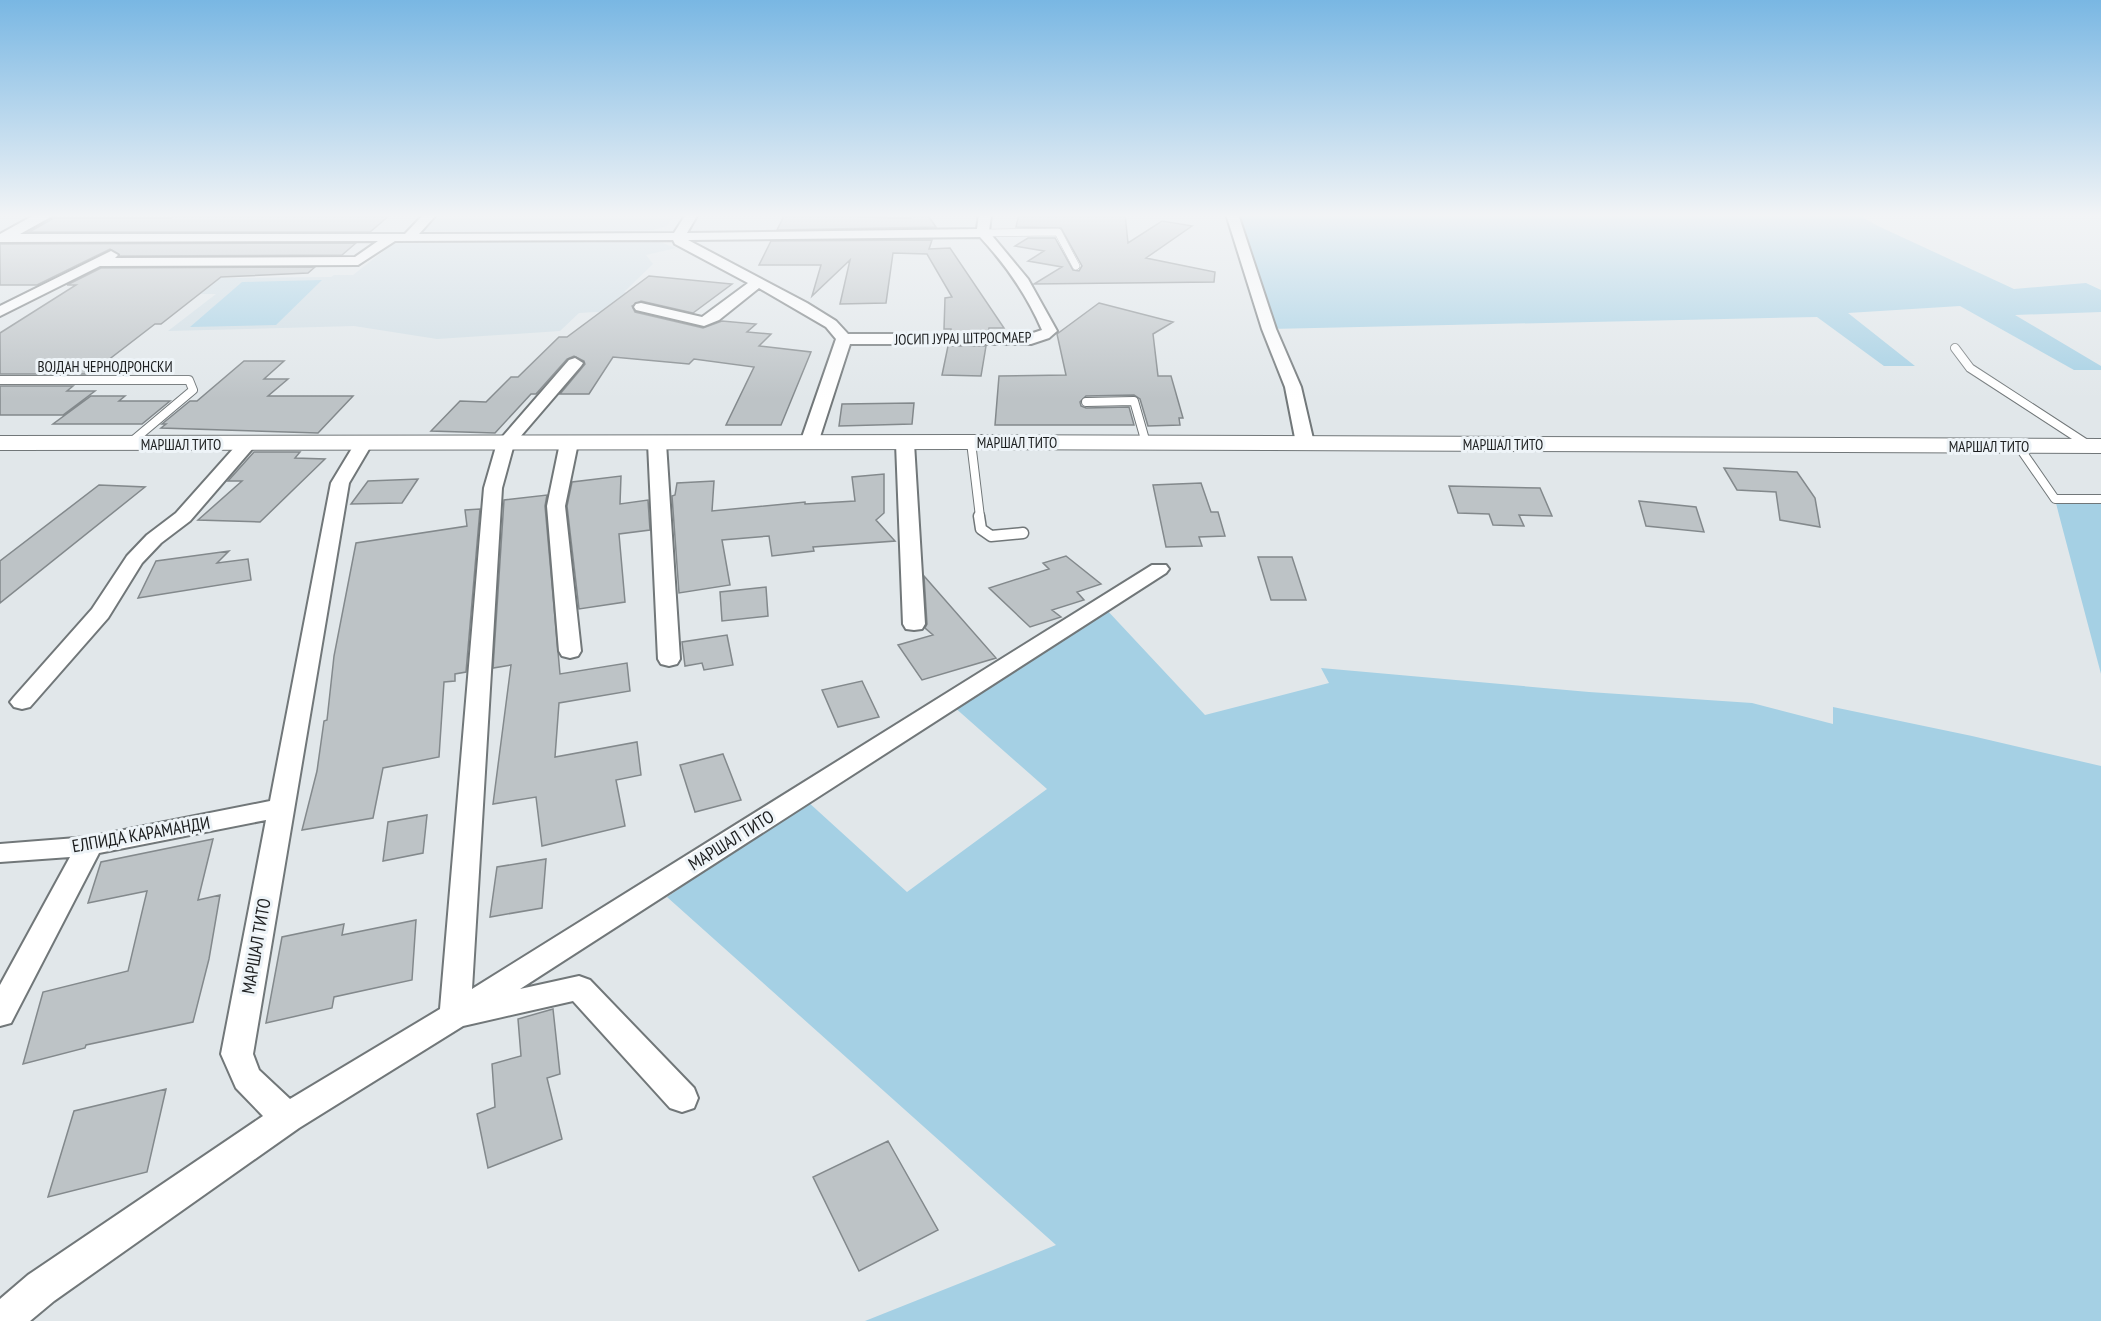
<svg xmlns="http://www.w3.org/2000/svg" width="2101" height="1321" viewBox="0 0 2101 1321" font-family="'PT Sans Narrow',sans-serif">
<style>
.built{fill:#cfdde4}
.green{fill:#a5d0e4}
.building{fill:#bdc3c6;stroke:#83898c;stroke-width:1.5}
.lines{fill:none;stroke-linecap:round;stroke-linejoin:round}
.lane-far2-casing{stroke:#717779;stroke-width:8}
.lane-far1-casing{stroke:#717779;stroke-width:10}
.lane-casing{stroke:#717779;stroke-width:13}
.street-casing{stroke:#717779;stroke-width:4}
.secondary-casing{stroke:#717779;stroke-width:2}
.lane-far2{stroke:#fff;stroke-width:7}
.lane-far1{stroke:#fff;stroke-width:8}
.lane{stroke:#fff;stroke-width:10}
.street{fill:#fff;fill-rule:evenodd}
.secondary{fill:#fff;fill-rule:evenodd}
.labels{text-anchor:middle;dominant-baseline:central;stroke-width:6;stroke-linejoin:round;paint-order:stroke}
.far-street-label{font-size:15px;fill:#1d1f20;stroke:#eef4f8}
.street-label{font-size:18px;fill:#1d1f20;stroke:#eef4f8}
</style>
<rect width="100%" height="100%" fill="#e1e7ea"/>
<path class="built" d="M442 214H675L667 226 653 230 423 231Z
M655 240 676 248 646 255 653 264 624 292 636 293 612 311 579 313 560 331 437 339 354 326 168 331 216 294H196L217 278 331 277 334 275H353L394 243Z"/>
<path class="green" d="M1232 214H1857L1878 226 2014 289 2086 283 2101 290V312L2015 315 2101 366V370H2074L1960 306 1848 313 1915 366H1884L1817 317 1269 329Z
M322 280 276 325 190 327 242 282Z
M2055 499H2101V674L2059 515Z
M1105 608 1205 715 1329 683 1321 668 1589 692 1752 703 1833 724V707L1972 736 2101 766V1321H865L1056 1245 667 897 807 801 907 892 1047 789 953 706Z"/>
<path class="building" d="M785 214H847L860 215 859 217 911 218 912 214H927L936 227 777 230Z
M1019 214H1125L1128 243 1162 221 1192 226 1146 258 1215 272 1214 282 1034 284 1062 267 1028 261 1044 251 1015 246 1028 238H1055L1073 270 1079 271 1082 266 1061 228 1016 227Z
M176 215H390L370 232H29L54 218H171Z
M932 240 929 249 950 248 1004 328H989L988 332H951V329H944L945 298 952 297 927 254 893 253 886 303 840 304 850 260 812 296 821 265H759L771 241Z
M356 243 342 255 120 256 110 249 37 285H0V244Z
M315 267 308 273 221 277 161 324H155L90 374H0V333L76 285H67L101 268Z
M649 276 732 284 693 313 641 301 632 306 635 312 703 328 722 321 756 324 747 332 771 334 759 346 811 352 781 425H726L754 367 694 359 689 364 613 357 589 394H560L585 364 584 361 574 356 567 359 536 394H531L495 433 431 431 460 401 486 402 511 377H518L559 337H567Z
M1099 303 1173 322 1153 334 1158 376H1171L1183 418H1179L1180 425 1148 426 1140 399 1134 395 1086 396 1080 402 1081 406 1086 408 1129 407 1134 425H995L999 376 1066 375 1057 334Z
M948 346H986L981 376 942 375Z
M244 361H284L264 379H288L268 396H353L318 433 161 428 166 424H162L190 401H197Z
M0 386H73L67 391H95L63 415H0Z
M91 396H125L119 401H170L142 424H53Z
M914 403 912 424 839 426 842 404Z
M254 452H300L295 458 325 459 260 522 198 520 242 481H228Z
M1724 468 1797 472 1815 498 1820 527 1780 520 1776 492 1737 490Z
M884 474V513L876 520 895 541 813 547 814 551 772 556 769 536 722 540 730 585 679 593 672 496 675 495 677 483 714 481 712 511 805 502V504L855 501 852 477Z
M621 476 620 504 648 500 650 530 619 534 625 602 579 609 567 506 572 482Z
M418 479 402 503 351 504 368 481Z
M1201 483 1211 512H1218L1225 536 1199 537 1202 546 1166 547 1153 485Z
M99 485 145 487 0 603V561Z
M1449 486 1540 488 1552 516 1519 515 1524 526 1493 525 1489 514 1458 513Z
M547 495 545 506 560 674 627 663 630 691 559 703 555 757 637 742 641 775 616 780 625 826 542 846 536 797 493 804 511 665 493 668 504 500Z
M1639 501 1696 507 1704 532 1646 526Z
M480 509 466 672 455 674V681L444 682 439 757 383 768 373 818 302 830 317 771 324 721 327 720 334 656 356 543 467 526 465 510Z
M229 551 217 563 248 559 251 580 138 598 156 561Z
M1066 556 1101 584 1077 592 1084 600 1052 610 1061 617 1030 627 989 588 1049 569 1043 563Z
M1258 557H1292L1306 600H1271Z
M924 576 996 658 922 680 898 645 933 635 925 628 927 624Z
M766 587 768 616 722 621 720 592Z
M727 635 733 665 704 670 702 663 685 666 682 642Z
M862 681 879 717 838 727 822 690Z
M723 754 741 800 695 812 680 765Z
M427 815 423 853 383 861 388 822Z
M213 839 198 900 220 895 209 959 193 1022 86 1045 85 1048 23 1064 43 992 128 971 147 891 88 903 101 862Z
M546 859 542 908 490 917 497 867Z
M416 920 412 980 334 997 332 1008 266 1023 282 937 344 924 342 935Z
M553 1009 560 1074 547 1078 562 1139 488 1168 477 1114 495 1107 492 1064 521 1056 518 1019Z
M166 1089 147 1172 48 1197 74 1111Z
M888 1141 938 1230 859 1271 813 1177Z"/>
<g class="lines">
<g class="lane-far2-casing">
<path id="lane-far2" d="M983 233 1058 232 1076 266"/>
</g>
<g class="lane-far1-casing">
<path id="lane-far1" d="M1955 348 1970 368 2090 446
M0 380H189L193 390 130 443
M1086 402 1134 401 1146 443
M971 442 980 517
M2019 447 2055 499H2101"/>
</g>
<g class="lane-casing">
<path id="lane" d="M979 516 981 529 991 536 1023 533"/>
</g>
<g class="street-casing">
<path id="street" d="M36 214H56L20 234H405L424 214H437L419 234 674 233 686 214H698L687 233 977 229 979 214H991L989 232 1028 279 1057 331 1049 338 1031 344H850L818 443 815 447H803L800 443 836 339 826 327 759 288 719 320 704 326 636 310 634 307 636 304 641 303 702 317 748 283 675 244 673 240 395 241 358 265 100 266 0 316V306L111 251 118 255 115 258 355 257 378 241 0 242V234ZM980 237C1006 265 1027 295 1042 330L1030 334H848L836 321 807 303 688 240Z
M1226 214H1238L1276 329 1301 387 1314 443 1311 447H1299L1296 443 1285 387 1262 329Z
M575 358 583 363 581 366 514 444 502 488 472 989 1152 565H1166L1169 569 1166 573 520 989 579 976 590 980 694 1088 698 1098 694 1108 682 1112 670 1108 573 1001 463 1026 299 1128 54 1301 30 1321H0V1299L28 1275 263 1116 236 1088 221 1054 266 820 99 853 11 1023 0 1026V985L70 857 0 862V844L89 837 270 801 331 483 357 440H369L372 444 349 483 253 1054 259 1070 290 1099 440 1009 484 488 497 443 569 360Z
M569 438 575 439 578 443 565 506 581 651 578 656 570 658 562 656 559 651 547 506 560 443 563 439Z
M657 438 663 439 666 443 680 659 677 664 669 666 661 664 658 659 648 443 651 439Z
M905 438 911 439 914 443 925 624 922 629 914 630 906 629 903 624 896 443 899 439Z
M247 439 253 440 256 444 253 448 190 521 161 543 142 563 108 618 30 707 22 709 14 707 10 702 14 697 92 609 127 556 147 535 176 513 241 440Z"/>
</g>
<g class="secondary-casing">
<path id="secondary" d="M971 435 2101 439V453L971 449 0 450V436Z"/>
</g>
<use href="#lane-far2" class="lane-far2"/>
<use href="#lane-far1" class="lane-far1"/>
<use href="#lane" class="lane"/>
<use href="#street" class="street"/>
<use href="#secondary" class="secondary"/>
</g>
<linearGradient id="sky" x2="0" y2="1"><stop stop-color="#79b7e3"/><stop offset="0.54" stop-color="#f2f4f6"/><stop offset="1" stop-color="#f2f4f6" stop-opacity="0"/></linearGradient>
<rect width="2101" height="399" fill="url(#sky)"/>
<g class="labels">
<g class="far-street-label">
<text transform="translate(963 338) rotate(-1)">ЈОСИП ЈУРАЈ ШТРОСМАЕР</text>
<text x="105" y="366">ВОЈДАН ЧЕРНОДРОНСКИ</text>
<text x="1017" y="442">МАРШАЛ ТИТО</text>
<text x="181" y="444">МАРШАЛ ТИТО</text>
<text x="1503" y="444">МАРШАЛ ТИТО</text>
<text x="1989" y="446">МАРШАЛ ТИТО</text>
</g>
<g class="street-label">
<text transform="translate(141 834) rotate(-10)">ЕЛПИДА КАРАМАНДИ</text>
<text transform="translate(731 840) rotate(-32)">МАРШАЛ ТИТО</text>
<text transform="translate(256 946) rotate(-80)">МАРШАЛ ТИТО</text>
</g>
</g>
</svg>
